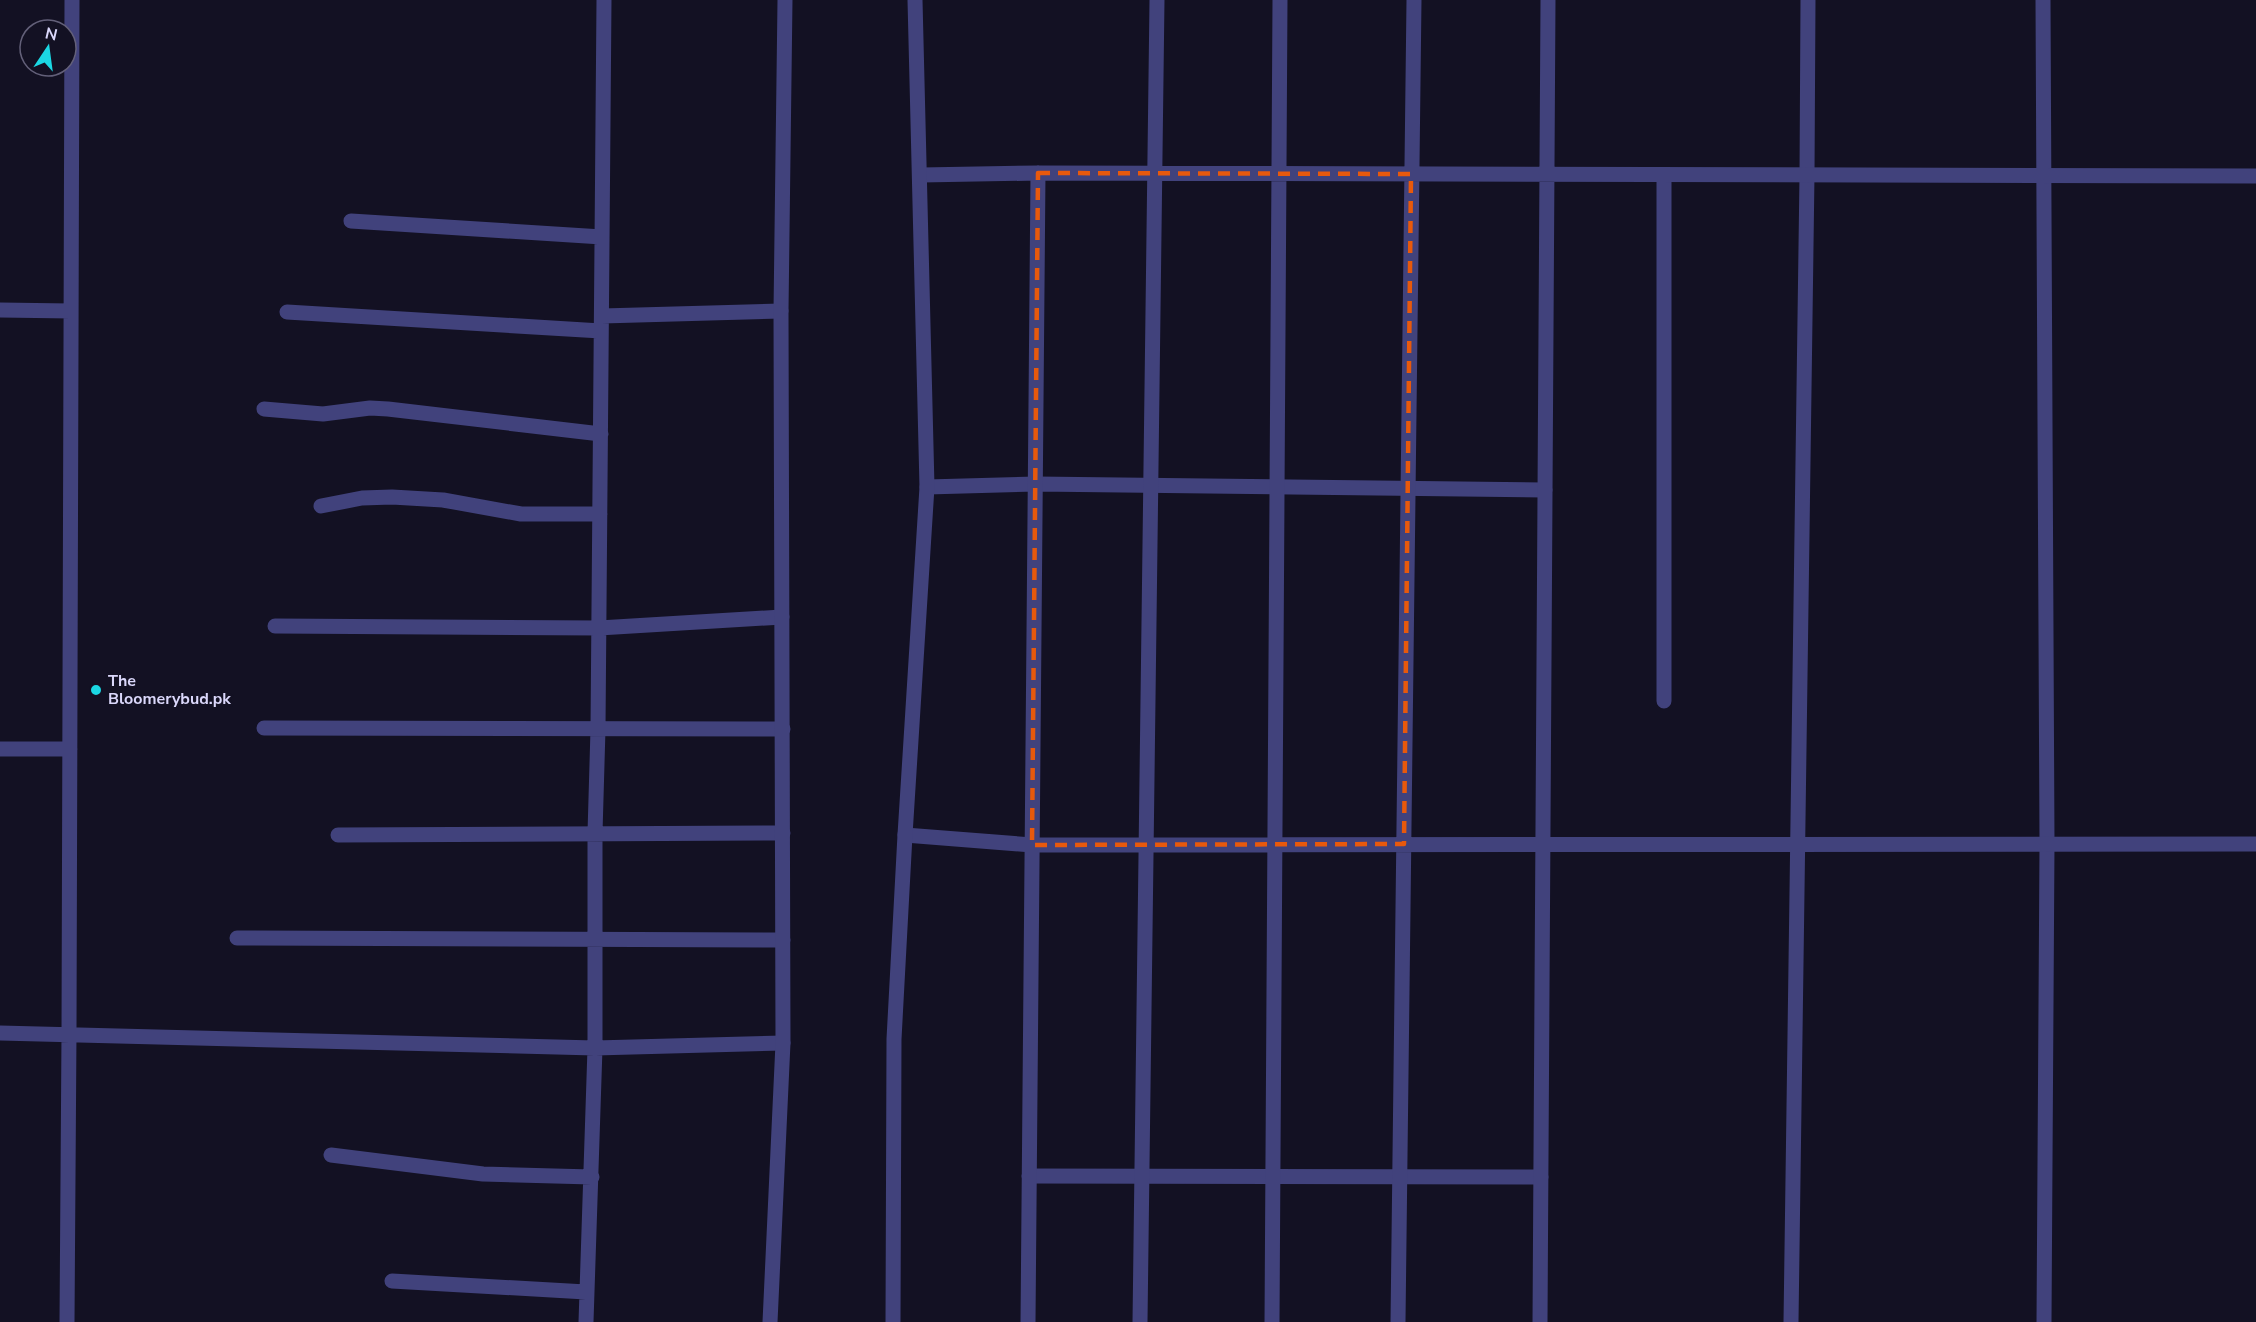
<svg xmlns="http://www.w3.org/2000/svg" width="2256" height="1322" viewBox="0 0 2256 1322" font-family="'Nunito Sans',sans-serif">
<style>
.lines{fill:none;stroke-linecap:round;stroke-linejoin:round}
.service{stroke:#41427c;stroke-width:15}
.minor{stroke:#41427c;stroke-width:15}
.tertiary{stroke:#41427c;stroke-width:15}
.marked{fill:none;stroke:#e8590c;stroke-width:4.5;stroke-dasharray:12 8;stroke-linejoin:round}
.poi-dot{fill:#1bd7e3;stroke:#131123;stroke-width:2}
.labels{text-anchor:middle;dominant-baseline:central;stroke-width:4.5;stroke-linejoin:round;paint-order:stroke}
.poi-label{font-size:16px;font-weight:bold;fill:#dad7fa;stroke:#131123;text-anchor:start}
</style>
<rect width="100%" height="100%" fill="#131123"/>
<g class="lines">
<path class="service" d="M2043 0 2047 844 2044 1322
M1664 175V701
M927 487 1036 484 1545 490
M1029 1176 1541 1177
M1791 1322 1807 175 1808 0"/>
<path class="minor" d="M921 175 1038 173 2256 176
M351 221 602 237
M0 310 71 311
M287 312 601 331
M602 316 781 311
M264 409 323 414 370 408 388 409 601 434
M321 506 362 498 392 497 443 500 521 514H600
M275 626 599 628 782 617
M264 728 783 729
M0 749H70
M338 835 783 833
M905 835 1032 845 2256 844
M237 938 783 940
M0 1033 595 1048 783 1043
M331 1155 483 1174 592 1177
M392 1281 586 1292
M67 1322 69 1033 72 0
M586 1322 595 1048V833L598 729 604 0
M1028 1322 1038 173
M1140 1322 1157 0
M1272 1322 1280 0
M1398 1322 1414 0
M1540 1322 1548 0"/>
<path class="tertiary" d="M770 1322 783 1043 781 311 785 0
M893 1322 894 1039 905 835 927 487 915 0"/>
</g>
<path class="marked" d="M1038 173 1411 174 1404 844 1032 845Z"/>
<circle class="poi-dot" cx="96" cy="690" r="6"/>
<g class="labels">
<g class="poi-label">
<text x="108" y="681">The<tspan x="108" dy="18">Bloomerybud.pk</tspan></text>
</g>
</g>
<g transform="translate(48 48) rotate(13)"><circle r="28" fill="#131123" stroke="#636079" stroke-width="1.5"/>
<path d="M0-4.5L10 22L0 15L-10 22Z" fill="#1bd7e3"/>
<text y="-9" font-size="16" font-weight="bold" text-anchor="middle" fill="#dad7fa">N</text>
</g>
</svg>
